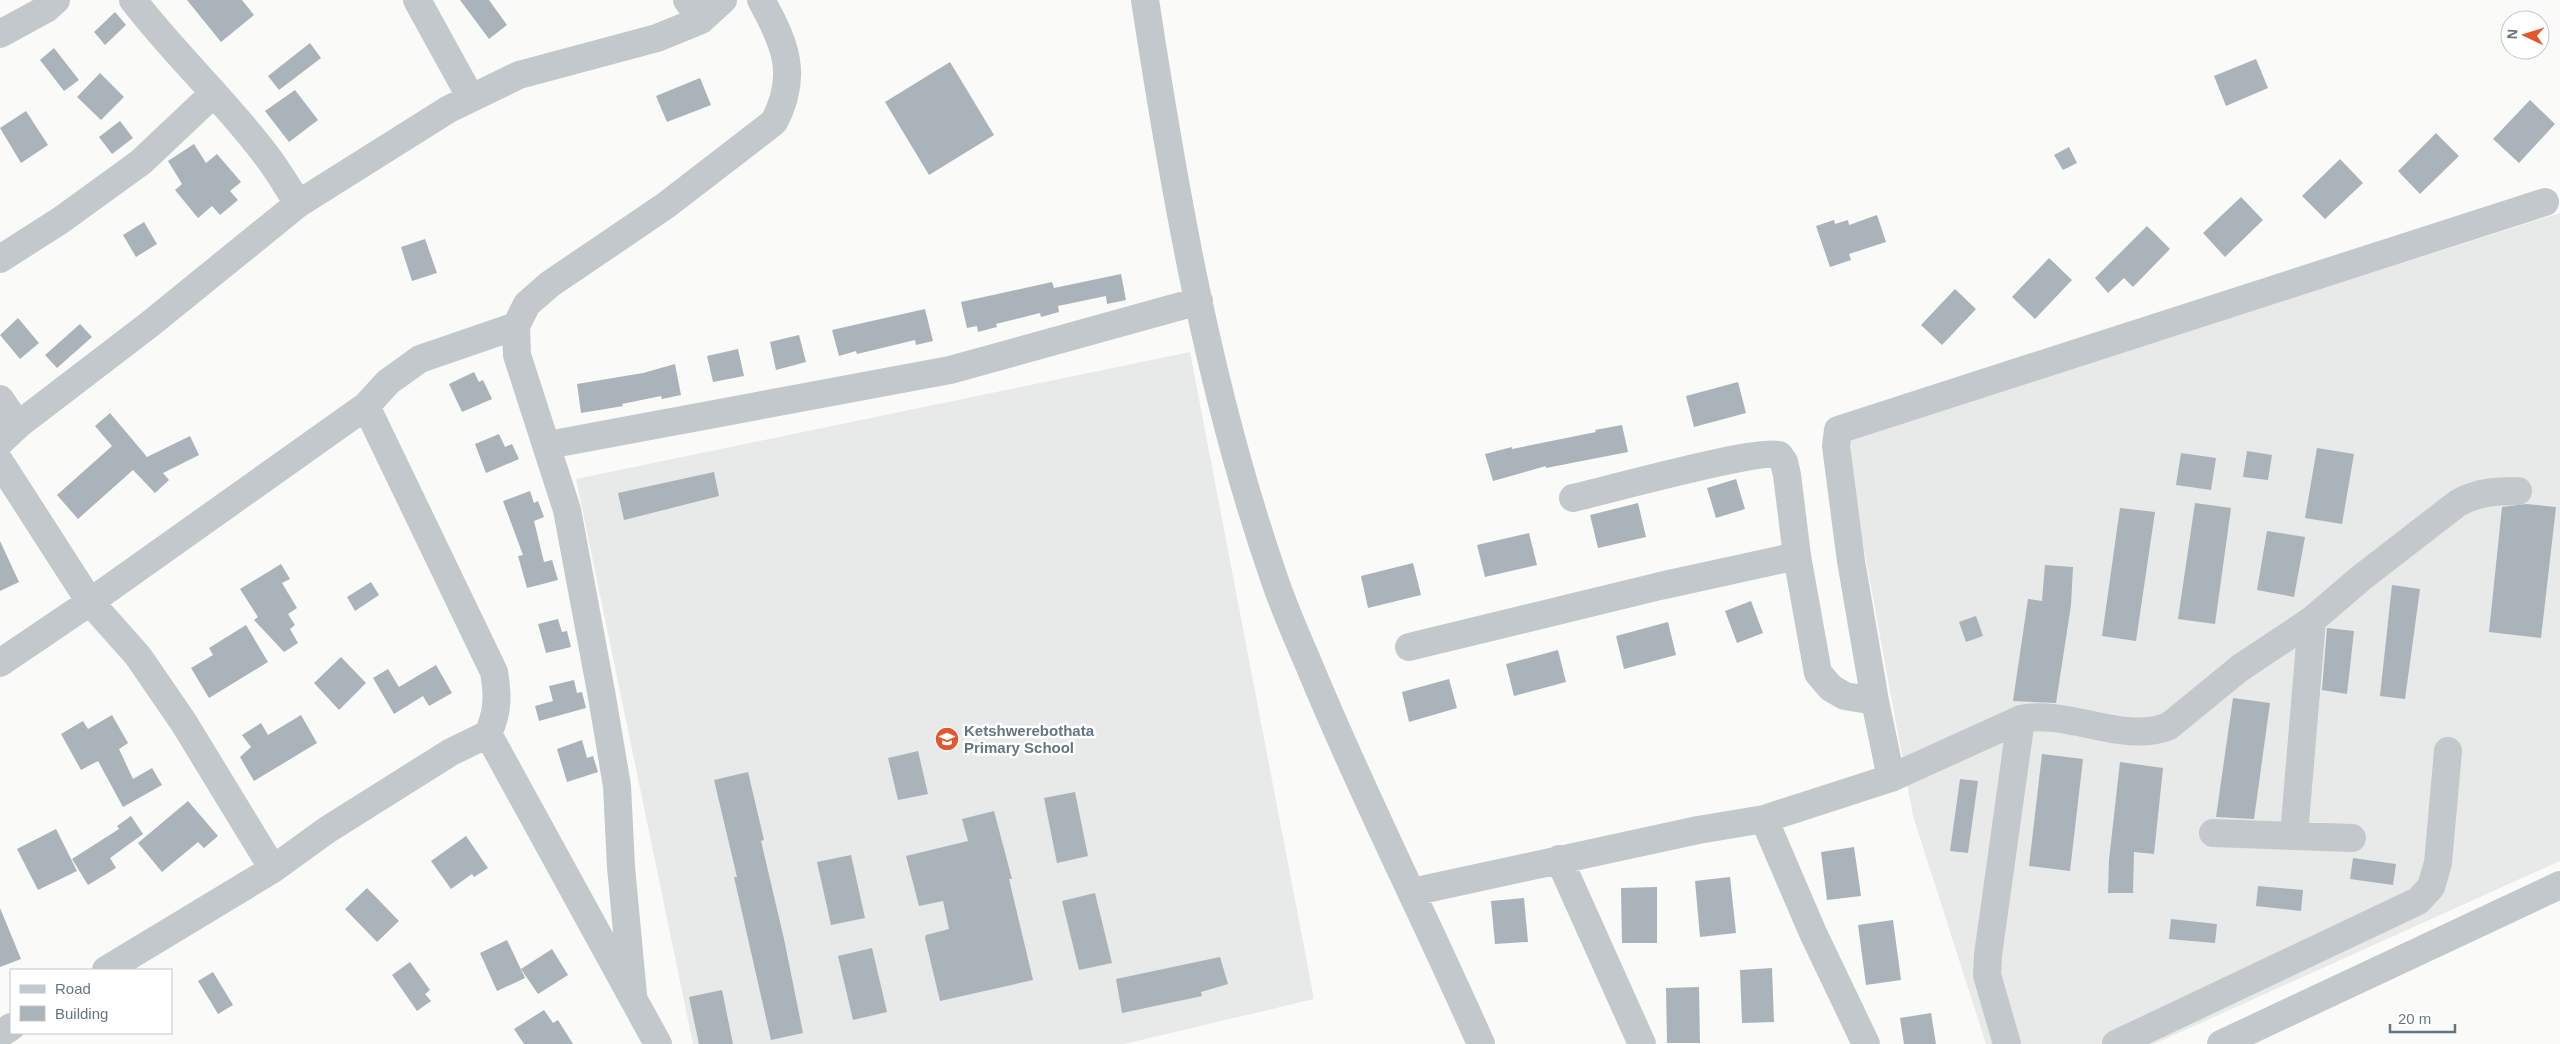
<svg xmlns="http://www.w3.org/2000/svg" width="2560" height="1044" viewBox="0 0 2560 1044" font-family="Helvetica,sans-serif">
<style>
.built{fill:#e8e9e9}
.building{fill:#aab3b9}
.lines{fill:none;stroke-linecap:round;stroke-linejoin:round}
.minor{stroke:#c3c8cc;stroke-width:28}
.labels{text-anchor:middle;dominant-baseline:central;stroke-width:5;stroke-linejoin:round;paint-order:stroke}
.poi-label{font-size:15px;font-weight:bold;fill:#657683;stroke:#fff;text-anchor:start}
</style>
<rect width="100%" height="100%" fill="#fafaf8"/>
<path class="built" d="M2560 213V861L2154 1044H1986L1913 816 1844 440Z
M1190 352 1314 999 1124 1044H693L576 479Z"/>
<path class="building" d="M187 0H242L254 15 221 42Z
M460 0H489L507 25 489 39Z
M115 12 126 25 105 45 94 32Z
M310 43 321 58 279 90 268 76Z
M54 48 79 80 64 91 40 60Z
M2256 59 2268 88 2226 106 2214 76Z
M950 62 994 135 929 175 885 102Z
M100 73 124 97 101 120 77 97Z
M700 78 711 105 667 122 656 96Z
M295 90 318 120 289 142 265 111Z
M2530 100 2555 124 2519 163 2493 139Z
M26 111 48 145 21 163 0 128Z
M120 121 133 138 112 154 99 137Z
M2436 133 2459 156 2420 194 2398 171Z
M194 144 206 163 217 154 241 182 230 191 238 200 220 215 212 206 198 218 175 190 182 184 168 161Z
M2069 147 2077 163 2063 170 2054 155Z
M2340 159 2363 183 2325 219 2302 196Z
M2241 197 2263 220 2225 257 2203 233Z
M1877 215 1886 242 1849 254 1851 260 1830 267 1816 226 1834 220 1835 224 1848 220 1849 225Z
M144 222 157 244 136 257 123 235Z
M2147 226 2170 249 2133 287 2124 278 2108 293 2095 278Z
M425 239 437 273 412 281 401 247Z
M2049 258 2072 280 2035 319 2012 297Z
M1121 274 1126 300 1107 304 1106 296 1058 306 1059 312 1041 317 1040 313 996 324 997 327 978 332 977 326 967 328 961 302 1052 282 1054 288Z
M1955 289 1976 309 1942 345 1921 325Z
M925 309 933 341 916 345 915 340 857 354 856 351 839 356 832 330Z
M18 318 39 343 20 359 0 335Z
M80 324 92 337 57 368 45 355Z
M799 335 806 362 776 370 770 342Z
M738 349 744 376 713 382 707 356Z
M675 364 681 395 662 399 661 396 622 404 623 406 581 413 577 384 643 373Z
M474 372 479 382 483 380 492 399 462 412 449 384Z
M1738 382 1746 413 1694 427 1686 396Z
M110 413 147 457 190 436 199 455 163 473 169 480 155 493 133 470 78 519 57 495 112 446 95 426Z
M1622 425 1628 452 1546 468V466L1493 481 1485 454 1512 447V449L1596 432 1595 430Z
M499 434 505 447 512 444 519 459 486 473 475 444Z
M2317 448 2354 454 2342 524 2305 518Z
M2247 451 2272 455 2268 480 2243 477Z
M2181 453 2216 458 2211 490 2176 485Z
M714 472 719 496 624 520 618 493Z
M1736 479 1745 509 1716 518 1707 488Z
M530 491 534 503 538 501 544 517 534 521 544 562 552 560 558 580 527 588 518 556 523 555 503 501Z
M1638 503 1646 537 1598 548 1590 515Z
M2195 503 2231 508 2215 624 2178 619Z
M2526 504 2556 507 2541 638 2489 632 2502 507Z
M2120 508 2155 512 2136 641 2102 636Z
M2267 531 2305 537 2294 597 2257 590Z
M1529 533 1537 565 1485 577 1477 545Z
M0 541 19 582 0 591Z
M1413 563 1421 595 1368 608 1361 576Z
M281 564 290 579 282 583 297 608 288 614 295 625 290 629 298 643 284 652 254 620 258 617 240 589Z
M2045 565 2073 567 2071 605 2056 703 2013 701 2028 599 2042 601Z
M371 582 379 595 355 611 347 597Z
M2392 585 2420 589 2405 699 2380 696Z
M1751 601 1763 633 1737 643 1725 611Z
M1976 616 1983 636 1966 642 1959 622Z
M558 619 562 632 567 631 571 647 546 653 538 624Z
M1668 622 1676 655 1624 669 1616 636Z
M246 625 268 662 209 698 191 668 213 655 209 648Z
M2327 628 2354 631 2347 694 2322 690Z
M1558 650 1566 682 1514 696 1506 664Z
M341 657 366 683 339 710 314 683Z
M436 665 452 693 429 706 423 696 394 714 373 678 388 669 399 687Z
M1449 679 1457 708 1409 722 1402 692Z
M574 680 577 693 582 692 586 708 539 721 535 706 553 701 549 686Z
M2233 698 2270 703 2254 819 2216 817Z
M112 715 128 743 119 749 133 779 152 768 162 785 123 807 98 761 81 770 61 734 83 721 88 729Z
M301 715 317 743 254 781 240 757 251 747 242 735 261 723 268 735Z
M582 740 587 758 593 756 598 772 567 782 557 749Z
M918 751 928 794 898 800 888 758Z
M2042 754 2083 759 2070 871 2029 866Z
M2120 762 2163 768 2154 854 2134 852 2133 893H2108L2109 860Z
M748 772 764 840 761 841 784 939 803 1033 771 1040 734 877H737L714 780Z
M1960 779 1978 781 1968 853 1950 851Z
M1075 792 1088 856 1057 863 1044 798Z
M188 801 218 836 204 848 198 842 162 872 138 843Z
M994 811 1012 879H1009L1033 980 940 1001 925 938 926 935 949 929 943 901 919 906 906 856 968 841 962 819Z
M131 816 143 834 110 858 116 868 88 885 72 859 119 829 117 826Z
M56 829 77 871 38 890 17 849Z
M466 836 488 868 474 877 472 874 451 889 431 861Z
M1854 847 1861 896 1827 900 1821 852Z
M851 855 865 918 831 925 817 862Z
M2353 858 2396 864 2393 885 2350 879Z
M1730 877 1736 933 1700 937 1695 881Z
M2258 886 2303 890 2301 911 2256 906Z
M1657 887V943H1622L1621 888Z
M367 888 399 921 377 942 345 909Z
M1095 893 1112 963 1079 970 1062 901Z
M1524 898 1528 942 1495 944 1491 901Z
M0 908 21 959 0 967Z
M2171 919 2217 924 2215 943 2169 939Z
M1893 920 1901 980 1866 985 1858 925Z
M507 940 525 978 497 991 480 953Z
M872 948 887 1012 853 1020 838 956Z
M552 949 568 975 538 994 521 969Z
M1220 957 1228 984 1201 992 1202 996 1122 1013 1116 979Z
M410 962 430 990 425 994 431 1001 417 1011 392 975Z
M1772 968 1774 1022 1742 1023 1740 970Z
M213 972 233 1005 218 1014 198 981Z
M1699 987 1700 1043H1667L1666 988Z
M722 990 733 1044H699L689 997Z
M544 1010 553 1023 558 1020 573 1044H524L514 1029Z
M1931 1013 1936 1044H1904L1900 1018Z"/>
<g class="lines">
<path class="minor" d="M133 0C175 55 228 103 269 159 280 174 289 189 298 204
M417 0 471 98
M687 0 701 20
M1145 0C1175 195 1209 391 1274 578 1284 608 1297 637 1309 665 1362 794 1425 917 1481 1044
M0 34 46 9 56 0
M0 259 61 220 141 162 214 93
M0 399 18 425
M0 442 18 425 150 324 298 204 449 109 519 75 657 38 701 20 723 0
M548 445 950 370 1199 301
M0 462 90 602 138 656 184 723 273 869
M1573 498C1604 491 1759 448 1779 455L1784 462 1787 475 1797 556 1818 673 1831 688 1845 696 1875 701 1891 778
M1409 647 1660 586 1797 556
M0 663 90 602 366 406 388 382 420 359 516 326
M1875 701 1851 561 1836 446 1838 430 2545 202
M488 734 658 1044
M1764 819 1813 933 1866 1044
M2213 833 2352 838
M2294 835 2312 620
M1559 859 1642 1044
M1412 892 1698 830 1764 819 1891 778 2021 719C2068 709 2124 745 2169 726L2240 668 2312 620 2361 578 2458 503C2478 492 2495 491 2518 491
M106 970 273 869 327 830 451 752 488 734C498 712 498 695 494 672L366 406
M633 995 621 867 617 786 602 697 567 510 517 355 516 326 527 304 550 284 665 206 774 122C799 75 785 43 761 0
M0 1034 11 1027
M2007 1044 1987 975 1988 955 2021 719
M2116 1044 2418 901 2431 887 2438 863 2448 751
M2221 1044 2560 885"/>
</g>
<defs>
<g id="school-disc" transform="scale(1.25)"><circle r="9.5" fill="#e4572e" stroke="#fff"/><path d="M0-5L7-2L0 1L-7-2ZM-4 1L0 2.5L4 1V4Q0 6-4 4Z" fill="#fff"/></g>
</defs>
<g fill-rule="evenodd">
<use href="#school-disc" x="947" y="739"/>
</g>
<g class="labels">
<g class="poi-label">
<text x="964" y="730">Ketshwerebothata<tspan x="964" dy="17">Primary School</tspan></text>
</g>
</g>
<rect x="10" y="969" width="162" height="65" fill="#ffffff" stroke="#c1c8cd"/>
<rect x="20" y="985" width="25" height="8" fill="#c3c8cc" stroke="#c1c8cd"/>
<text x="55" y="994" font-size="15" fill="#657683">Road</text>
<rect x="20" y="1006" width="25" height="15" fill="#aab3b9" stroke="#c1c8cd"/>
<text x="55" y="1019" font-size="15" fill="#657683">Building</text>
<g transform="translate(2525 35) rotate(274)"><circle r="24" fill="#ffffff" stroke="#c1c8cd"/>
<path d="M0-4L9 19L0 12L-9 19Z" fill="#e4572e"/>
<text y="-8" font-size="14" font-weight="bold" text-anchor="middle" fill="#657683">N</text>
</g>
<path d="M2390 1024v8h65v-8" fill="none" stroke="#657683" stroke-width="2.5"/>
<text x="2398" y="1024" font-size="15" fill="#657683" stroke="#ffffff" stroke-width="4" paint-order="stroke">20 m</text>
</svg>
